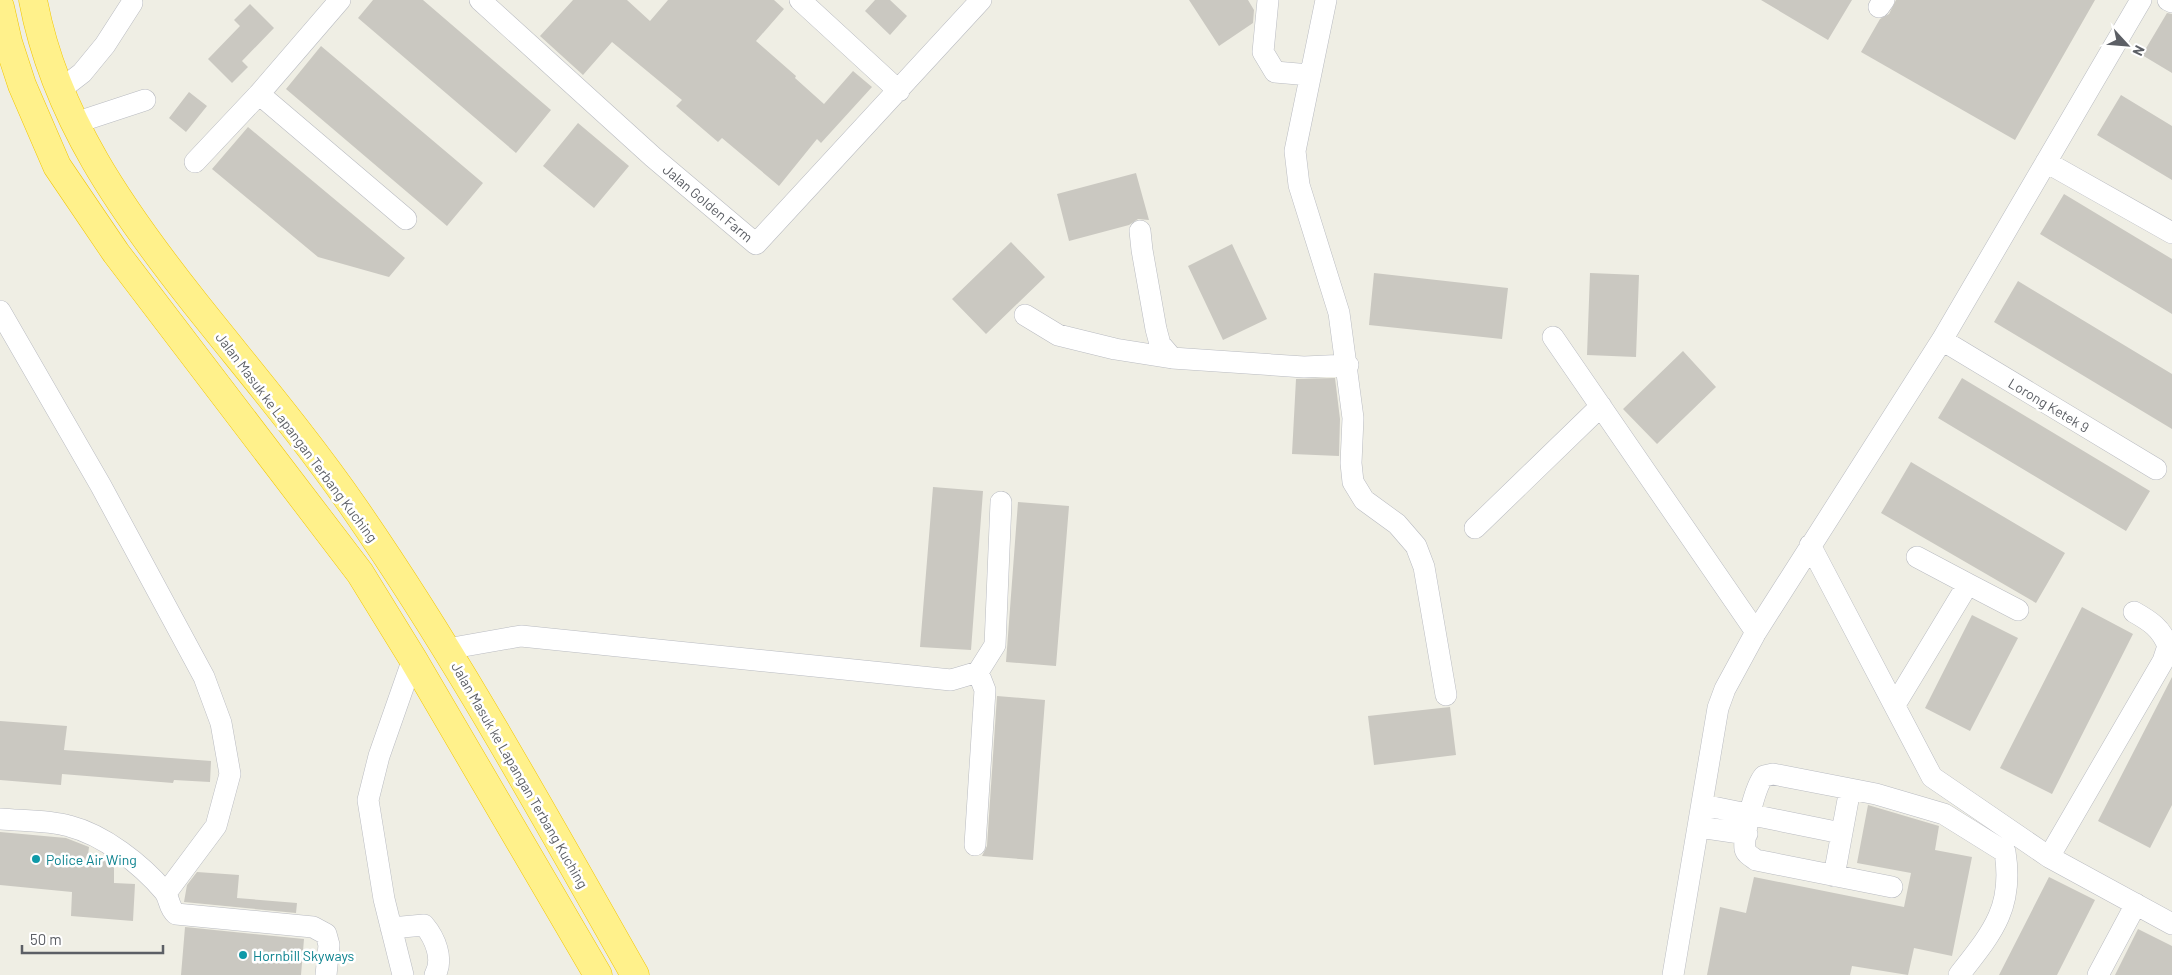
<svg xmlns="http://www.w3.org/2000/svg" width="2172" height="975" viewBox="0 0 2172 975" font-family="Barlow,sans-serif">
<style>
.building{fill:#cac8c1}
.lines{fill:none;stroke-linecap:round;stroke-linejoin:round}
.minor-casing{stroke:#b9bbc1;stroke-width:22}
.highway-casing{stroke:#f3c700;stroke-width:29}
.minor{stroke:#fff;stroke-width:21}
.highway{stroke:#fff18b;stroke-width:28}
.culture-dot{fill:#0f9aa8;stroke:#fff;stroke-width:2}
.labels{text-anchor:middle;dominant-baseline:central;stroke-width:5;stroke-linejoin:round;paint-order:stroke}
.street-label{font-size:14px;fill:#5c5f65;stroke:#fff}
.culture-label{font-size:14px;fill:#0d838f;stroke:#fff;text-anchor:start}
</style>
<rect width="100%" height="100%" fill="#efeee4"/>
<path class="building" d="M373 0H423L551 110 516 153 358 18Z
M573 0H627L650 21 668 0H774L784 9 756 41 796 76 795 78 824 104 853 71 872 87 821 143 817 139 779 186 722 138 718 142 676 106 682 100 612 42 583 75 540 36Z
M875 0H890L907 16 890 35 865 11Z
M1189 0H1248L1254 10 1253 23 1219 46Z
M1761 0H1852L1828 40Z
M1896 0H2095L2015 140 1861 52 1880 19 1889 14Z
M250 4 274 28 242 61 248 67 232 83 208 59 240 26 234 20Z
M2167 13 2172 14V73L2142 55Z
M321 46 483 183 447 226 286 89Z
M189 92 207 106 186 132 169 118Z
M2121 95 2172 126V180L2097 135Z
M578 123 629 166 594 208 543 166Z
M248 127 405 258 389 277 318 257 212 169Z
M1136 173 1149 220 1138 219 1129 225 1069 241 1057 194Z
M2064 194 2172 259V314L2040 234Z
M1011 242 1045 277 986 334 952 299Z
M1232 244 1267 319 1223 340 1188 266Z
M1374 273 1508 288 1502 339 1369 325Z
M1590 273 1639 275 1636 357 1587 355Z
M2018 281 2172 374V429L1994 322Z
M1683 351 1716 387 1657 444 1623 409Z
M1335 378 1340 419 1339 456 1292 454 1296 379Z
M1962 378 2150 491 2126 531 1938 418Z
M1911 462 2065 553 2036 603 1881 513Z
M933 487 983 491 971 650 920 647Z
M1018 502 1069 506 1056 666 1006 662Z
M2082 607 2133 634 2052 794 2000 768Z
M1972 615 2018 638 1970 731 1925 708Z
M2172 677V805L2150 848 2098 821Z
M997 696 1045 700 1033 860 982 856 987 846Z
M1450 707 1456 755 1374 765 1368 716Z
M0 721 67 726 64 750 211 761 210 782 174 780 173 783 62 774 61 785 0 780Z
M1868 805 1939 826 1935 850 1972 857 1952 956 1914 948 1908 975 1852 966 1850 975H1707L1720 907 1746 913 1754 877 1904 907 1911 873 1857 863Z
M0 832 66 838 89 847 88 855 106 857 114 862V883L135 884 133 921 71 916 72 892 0 885Z
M197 872 239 875 237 898 297 903 296 913 184 902 187 885Z
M2049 877 2095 900 2057 975H1999Z
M185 927 304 939 301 975H181Z
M2138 929 2172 946V975H2115Z"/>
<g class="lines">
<g class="minor-casing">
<path id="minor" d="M480 0 653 157 756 244 981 0
M800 0 899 91
M1268 0 1263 52 1275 72 1310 75
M1326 0 1295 151 1299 185 1339 313 1353 418 1351 463 1353 482 1364 500 1397 524 1416 546 1424 567 1446 695
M2168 0 2172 2
M1879 7 1884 0
M60 90 82 73 105 45 132 3
M259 94 406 219
M75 123 145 100
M195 162 259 94 340 0
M2046 162 2172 233
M1140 231 1142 250 1156 329 1160 344 1172 358
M0 311 101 486 204 677 221 723 230 774 216 826 166 893
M1025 315 1058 335 1115 349 1172 358 1304 367 1348 365
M1553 337 1756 632
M1942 340 2156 469
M1475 528 1601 406
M1810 545 1932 777 2049 857 2172 924
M1917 557 1968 584
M447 649 521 636 951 680 978 672 995 645 1001 502
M1896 703 1968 584 2018 610
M1703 805 1841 833
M0 819C22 821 48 820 69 826 104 835 141 864 164 891 170 898 168 907 176 914L313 927 326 934 329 945 326 975
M1699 827 1747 834
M975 845 985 690 978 672
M2049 857 2163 661 2168 646C2161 628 2150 621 2134 612
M1834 876 1850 789
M1892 887 1756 860C1752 857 1746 854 1745 849 1743 835 1755 786 1764 776L1773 774 1876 794 1944 814 2005 852C2014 908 1992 933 1959 975
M391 928 424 925C435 938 444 959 435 975
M403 975 384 899 368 800 379 756 413 659
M1673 975 1718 708 1725 689 1756 632 1942 340 2141 0
M2098 975 2136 904"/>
</g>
<g class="highway-casing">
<path id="highway" d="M33 0C55 117 123 212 195 303 249 371 306 438 355 509 458 658 545 817 635 975
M0 7 8 42 22 85 57 166 116 253 360 573 413 659 598 975"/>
</g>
<use href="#minor" class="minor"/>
<use href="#highway" class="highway"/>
</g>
<g class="culture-dot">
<circle cx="36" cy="859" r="5"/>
<circle cx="243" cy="955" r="5"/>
</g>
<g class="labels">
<g class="street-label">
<text transform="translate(708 203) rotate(40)">Jalan Golden Farm</text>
<text transform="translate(2049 405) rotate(31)">Lorong Ketek 9</text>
<text transform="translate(297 437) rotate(53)">Jalan Masuk ke Lapangan Terbang Kuching</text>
<text transform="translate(520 775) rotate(60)">Jalan Masuk ke Lapangan Terbang Kuching</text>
</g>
<g class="culture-label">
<text x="46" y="859">Police Air Wing</text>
<text x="253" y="955">Hornbill Skyways</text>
</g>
</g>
<g transform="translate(2127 45) rotate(116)" stroke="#ffffff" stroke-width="4" paint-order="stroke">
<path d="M0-4L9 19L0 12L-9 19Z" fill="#5c5f65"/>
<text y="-8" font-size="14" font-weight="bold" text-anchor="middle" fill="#5c5f65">N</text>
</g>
<path d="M22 945v8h141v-8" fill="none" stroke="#5c5f65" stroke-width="2.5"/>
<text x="30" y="945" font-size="15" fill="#5c5f65" stroke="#ffffff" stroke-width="4" paint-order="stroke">50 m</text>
</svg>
